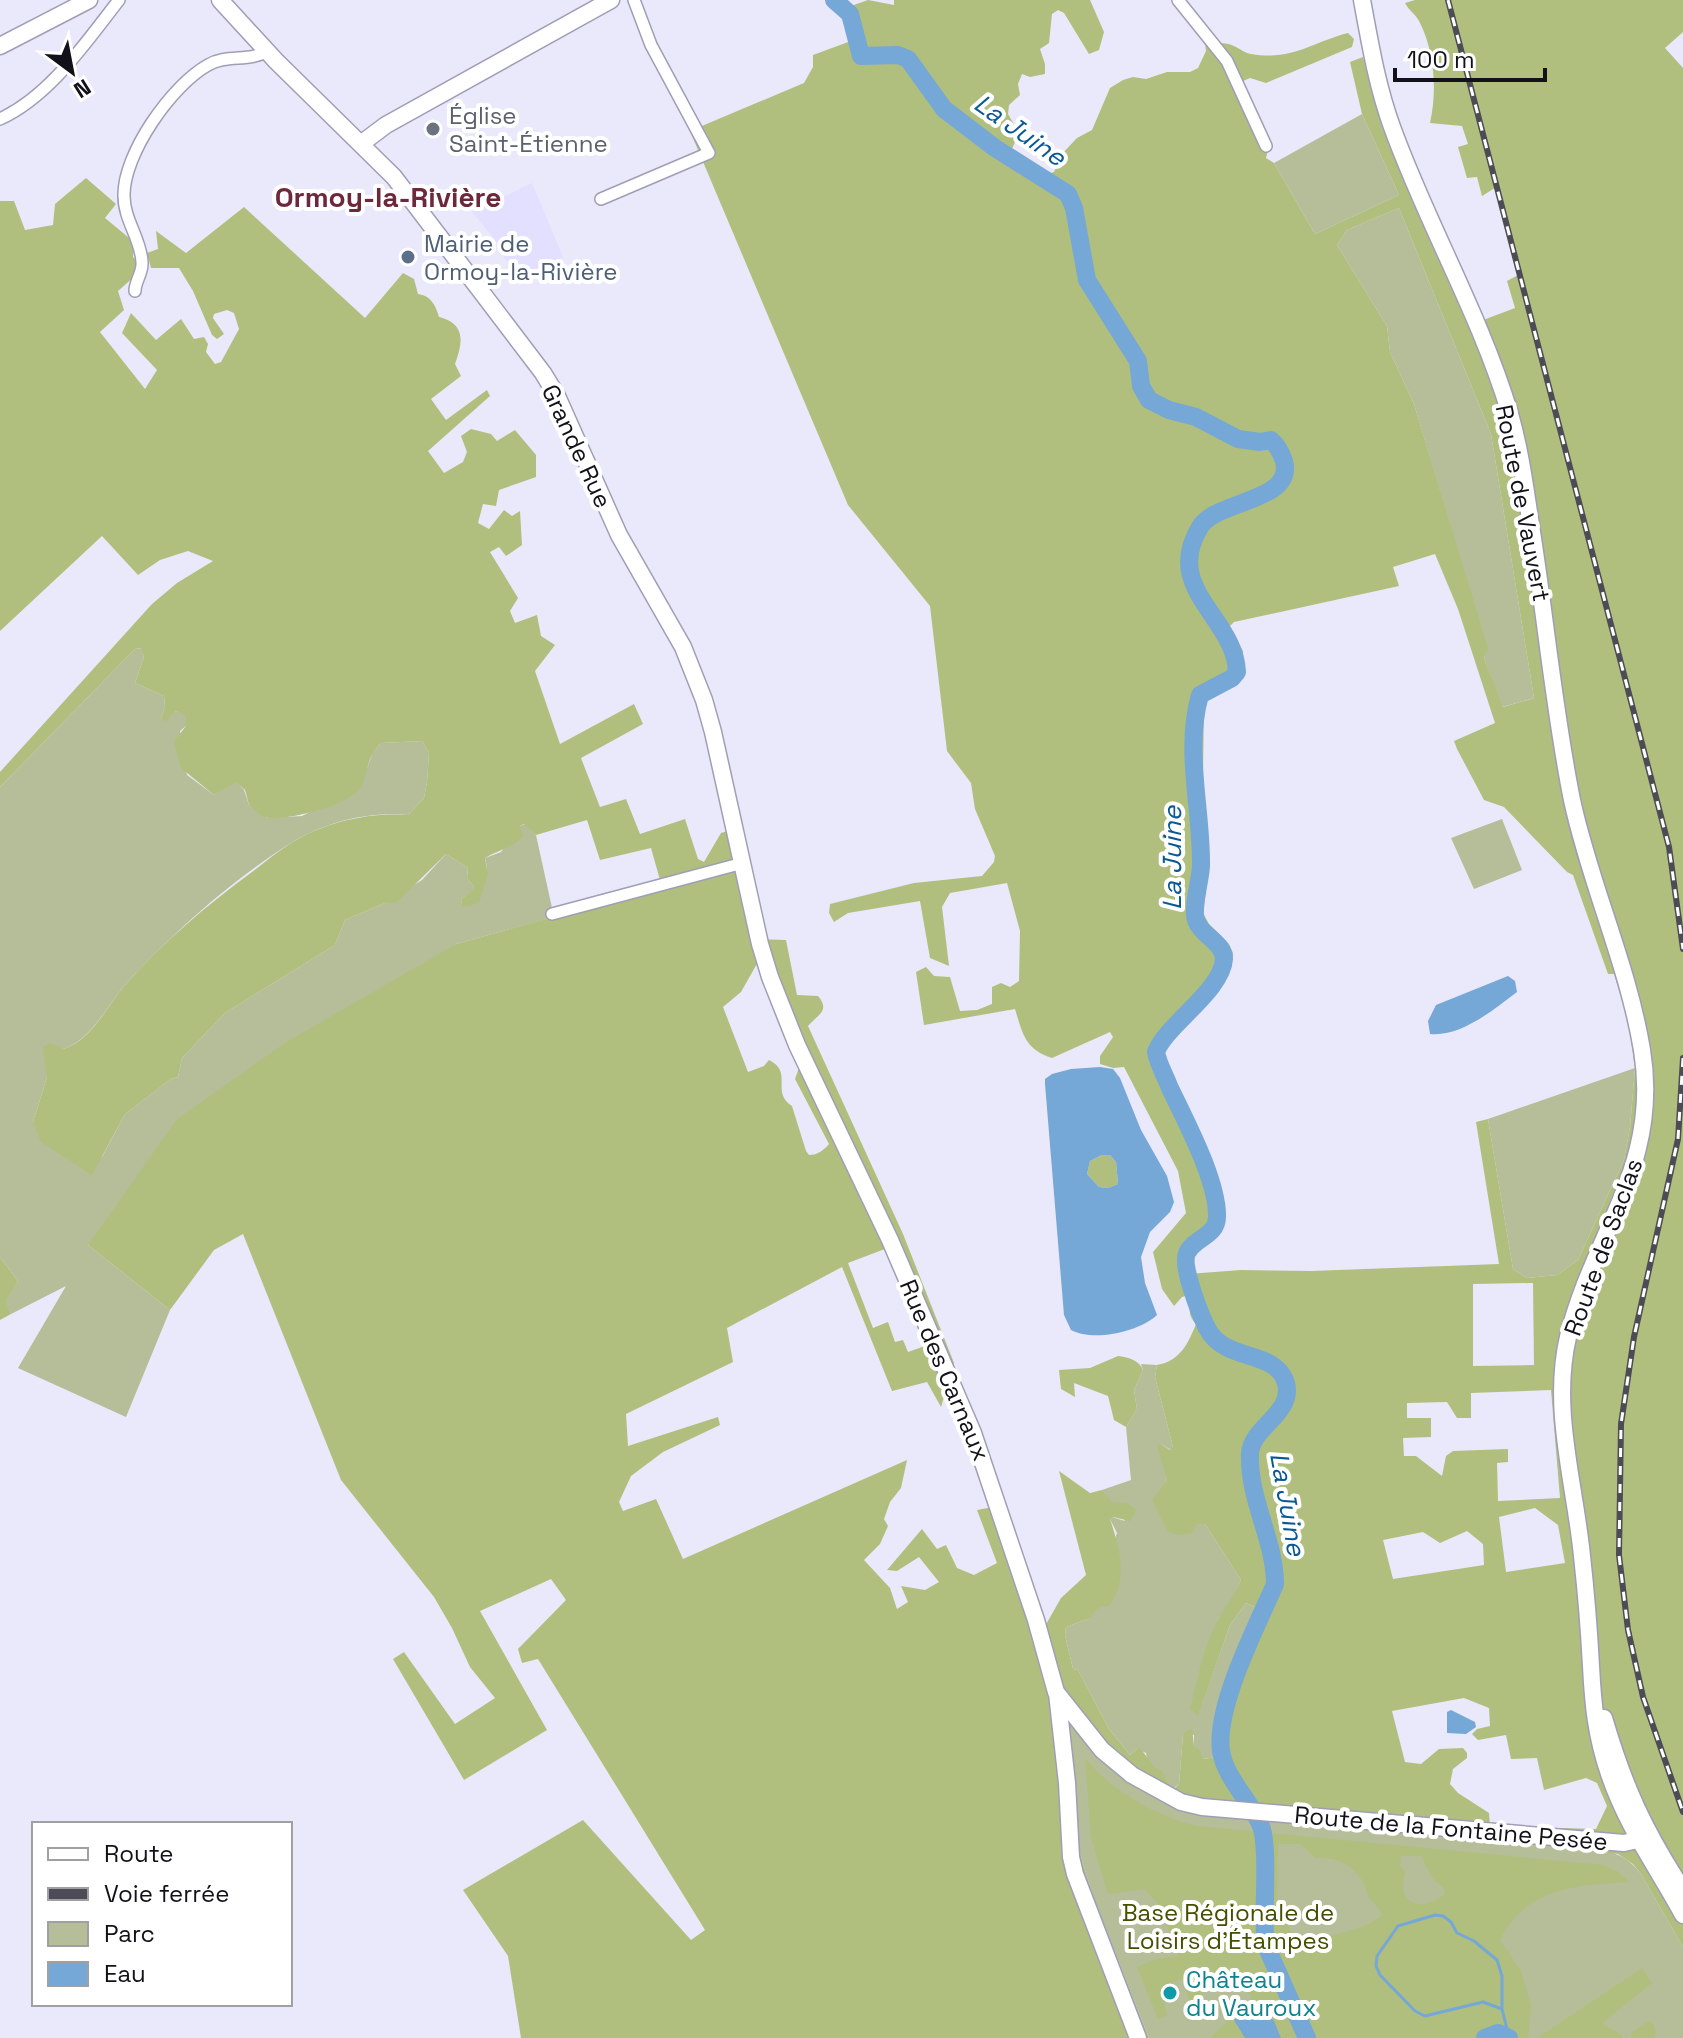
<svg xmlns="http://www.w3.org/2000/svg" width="1683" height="2038" viewBox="0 0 1683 2038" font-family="'Space Grotesk',sans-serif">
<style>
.built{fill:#e3dffe}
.green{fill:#b5be98}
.forest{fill:#b0bf7d;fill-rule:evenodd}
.water{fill:#75a7d7;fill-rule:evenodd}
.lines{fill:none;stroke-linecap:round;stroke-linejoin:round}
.stream{stroke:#75a7d7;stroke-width:3}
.river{stroke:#75a7d7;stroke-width:18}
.street-casing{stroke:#a09eb4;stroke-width:14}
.secondary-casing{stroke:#a09eb4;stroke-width:19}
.street{stroke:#fff;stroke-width:11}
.secondary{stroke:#fff;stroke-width:16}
.rail-casing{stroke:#4c4b56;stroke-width:6}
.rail{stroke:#fff;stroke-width:3;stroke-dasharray:9;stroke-linecap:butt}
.worship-dot{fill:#6b7280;stroke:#fff;stroke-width:3}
.service-dot{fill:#5c6f8a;stroke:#fff;stroke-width:3}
.culture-dot{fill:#0f9aa8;stroke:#fff;stroke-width:3}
.labels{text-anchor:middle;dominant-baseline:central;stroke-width:8;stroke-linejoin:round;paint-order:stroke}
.worship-label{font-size:24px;fill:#5b616d;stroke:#fff;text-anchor:start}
.service-label{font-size:24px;fill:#4e5e75;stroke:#fff;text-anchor:start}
.street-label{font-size:24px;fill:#121119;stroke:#fff}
.park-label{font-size:24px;fill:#444f00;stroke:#fff}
.culture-label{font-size:24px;fill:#0d838f;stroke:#fff;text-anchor:start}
.water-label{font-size:26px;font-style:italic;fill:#085894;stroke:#fff}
.quarter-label{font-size:28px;font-weight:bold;fill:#6d283b;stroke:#fff}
</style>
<rect width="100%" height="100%" fill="#eae8fb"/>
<path class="built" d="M532 183 563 257 522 274 504 258 497 242 472 212Z"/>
<path class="green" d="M1362 114 1399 195 1315 234 1274 163Z
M1399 208 1491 434 1534 698 1502 707 1484 658 1487 648 1414 404 1390 352 1387 326 1337 245 1347 230Z
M142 648 144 657 135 683 164 696 165 708 161 718 165 721 176 711 186 715V726L180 731 187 775 214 795 236 781 244 790 249 805 267 818 302 816 360 787 373 752 381 743 422 741 429 753 427 782 424 798 408 815C369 811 325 822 291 843 233 879 170 935 125 985 107 1006 89 1042 63 1049L47 1077 33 1122 102 1157 125 1114 171 1079 178 1077 182 1058 225 1013 335 945 345 920 385 903 422 880 446 854 468 868 467 878 474 887 473 891 461 899 462 904C479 888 492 884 485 858L501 852 520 826 525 824 536 835 554 917 456 944 88 1245 170 1310 126 1417 18 1368 66 1286 11 1314 4 1301 18 1281 0 1257V787L128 656 135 649Z
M1502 819 1522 870 1474 889 1451 838Z
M1635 1068 1630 1127 1624 1160 1578 1260 1557 1275 1527 1278 1513 1269 1488 1119Z
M1141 1364 1157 1365 1155 1377 1173 1447 1171 1450 1161 1444 1167 1480 1164 1485 1197 1523 1205 1524 1241 1580 1235 1595 1218 1620 1198 1715 1230 1625 1246 1603 1260 1609 1232 1691 1225 1730 1230 1755 1203 1759 1194 1746V1735L1183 1734 1179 1784 1174 1788 1169 1786 1147 1759 1146 1753 1137 1749 1130 1755 1109 1729 1078 1670 1073 1669 1065 1635 1066 1627 1088 1619 1117 1533 1110 1519 1112 1517 1125 1521 1102 1490 1131 1480 1126 1427 1137 1409 1134 1390 1143 1370Z
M1067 1713 1128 1778 1265 1817 1606 1851C1622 1855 1631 1861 1641 1874L1683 1947V2038H1149L1094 1899 1076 1840Z"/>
<path class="forest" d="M868 0 894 5V0H1090L1104 32 1099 50 1089 54 1064 13 1058 10 1052 14 1049 43 1040 49 1045 64V74L1030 77 1022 74 1018 84 1020 95 1009 105 1008 114 1019 133 1007 160C1022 177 1033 178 1054 172L1062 154 1077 138 1092 130 1110 88 1123 80 1133 77 1146 79 1167 72H1190L1198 68 1206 51 1205 43 1211 39C1219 45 1226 42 1234 46 1241 49 1244 53 1251 54 1292 61 1310 43 1348 33L1354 39 1352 47 1266 83 1250 78 1243 81 1240 89 1268 150 1266 158 1274 163 1315 234 1399 195 1362 114 1350 62 1363 57 1382 127 1470 325 1515 308 1507 281 1520 274 1498 186 1482 196 1477 177 1467 178 1458 147 1468 144 1462 126 1430 123C1437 92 1435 53 1420 23 1417 15 1409 11 1405 3L1415 0H1683V32L1665 48 1683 68V1947L1641 1874 1633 1864 1618 1854 1178 1806 1067 1714 1076 1840 1094 1899 1149 2038H521L508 1956 463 1890 583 1820 691 1940 705 1930 538 1659 522 1663 518 1649 566 1600 551 1579 480 1611 547 1730 464 1780 393 1659 404 1652 455 1724 495 1698 470 1667 452 1628 434 1597 341 1480 243 1234 214 1250 170 1310 88 1245 177 1119 285 1043 456 944 662 887 651 848 600 860 587 820 536 835 524 824 520 826 523 837C511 848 498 850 485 858L488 874 479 902 467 907 462 905 461 899 472 891 474 887 467 878 468 868 446 854 397 902 385 903 345 920 335 945 225 1013 182 1058 178 1077 171 1079 125 1114 92 1175 41 1142 33 1122 47 1077 43 1047 50 1043 63 1049C90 1042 107 1006 125 985 163 942 206 906 252 872 265 862 278 851 291 843 325 822 369 812 408 815L424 798 427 782 429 753 422 741 381 743C366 758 369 770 361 787 351 805 289 820 269 818 261 817 255 810 249 805L245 790 236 782 214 795 181 768 174 741 186 726V716L176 711 165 722 161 718 165 708 164 696 135 683 144 657 141 648 135 649 128 656 0 787V772L152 604 177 583 213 561 188 551 160 560 138 575 102 536 0 631V201H14L25 230 53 225 55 204 86 178 116 204 105 218 134 242 133 257 140 264 135 276 118 291 124 310 100 332 145 389 157 370 122 333 131 313 156 340 181 319 194 339 204 337 208 344 206 352 215 364 221 362 239 329 234 313 227 310 214 314 213 318 224 334 217 339 212 335 193 291 179 268H151L147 253 158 249 156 231 186 253 244 207 365 318 403 273 414 279 418 294C431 296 435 304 439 317 466 324 463 342 455 364L461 376 431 399 446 420 487 390 490 396 428 451 444 473 463 462 467 452 461 436 471 429 491 434 497 441 515 430 536 455V477L499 490 496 506 483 504 478 523 489 529 504 510 512 516 520 511 522 545 506 556 499 547 490 552 518 598 510 611 515 623 537 615 541 636 555 645 535 671 560 744 634 704 643 724 581 758 600 807 626 799 640 834 685 819 698 859 704 862 721 833 731 830 753 939 786 940 797 995 818 996C831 1011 817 1015 808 1026L903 1234 954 1363 941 1407 927 1382 892 1391 842 1267 727 1328 733 1362 626 1414 628 1446 718 1417 720 1425 663 1452 631 1476 619 1502 623 1511 656 1499 683 1559 907 1460 901 1488 890 1502 884 1519 888 1526 880 1544 864 1560 890 1588 897 1609 908 1602 901 1586 925 1590 939 1582 919 1557 897 1571 887 1570 922 1529 937 1549 946 1545 957 1568 974 1575 997 1563 977 1510 993 1507 1036 1642 1061 1598 1086 1575 1059 1471 1090 1493 1102 1490 1112 1502 1128 1503 1136 1510 1130 1521 1113 1517 1110 1519C1119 1546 1129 1580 1109 1606L1099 1607 1088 1619 1066 1627 1065 1635 1073 1669 1078 1670 1109 1729 1130 1755 1137 1749H1141L1155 1768 1162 1770 1169 1786 1175 1788 1179 1784 1183 1734 1192 1728 1194 1746 1200 1750 1203 1759 1230 1755 1225 1730 1232 1691 1260 1609 1246 1603 1230 1625 1198 1716 1190 1709C1198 1679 1203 1646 1219 1618 1226 1605 1235 1595 1241 1580L1205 1524H1197L1192 1533 1180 1535 1168 1532 1152 1500 1167 1480 1157 1445 1161 1444 1170 1450 1173 1447 1155 1377 1157 1365C1180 1361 1188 1344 1196 1324 1189 1317 1188 1310 1192 1301L1189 1295 1182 1297 1174 1306 1162 1289 1153 1252 1186 1213 1178 1171 1124 1067 1113 1068 1100 1064V1056L1113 1037 1110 1032 1052 1058C1025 1049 1023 1035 1015 1009L924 1025 916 972 926 967 934 976 950 977 960 1011 977 1010 992 1004V987L1001 983 1010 987 1019 981 1020 931 1007 883 950 893 942 907 949 966 930 958 920 901 848 913 834 922 829 913 830 904 914 883 982 876 994 862 995 856 975 809 971 783 947 751 930 606 848 505 690 131 804 83 813 67V55L851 41 844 17 851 6ZM1399 208 1491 434 1534 698 1503 707 1484 658 1488 648 1414 404 1390 352 1387 326 1337 245 1347 230ZM1435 554 1458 609 1495 723 1454 741 1457 749 1484 800 1504 807 1567 872 1573 875 1608 974H1614L1628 1020 1635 1068 1630 1127 1624 1160 1578 1260 1557 1275 1527 1278 1513 1269 1488 1119 1476 1122 1499 1264 1312 1271 1241 1270 1188 1274C1180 1234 1214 1246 1217 1219 1220 1197 1206 1173 1199 1153L1205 1149 1164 1054C1168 1039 1183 1030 1193 1019 1210 1002 1230 978 1233 953L1229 944 1209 924 1203 913 1209 867 1203 777 1204 700C1213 688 1231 688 1241 675L1243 651 1229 627 1234 622 1399 586 1393 567ZM758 962 800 1065 795 1079 829 1144C824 1150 818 1155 809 1155L806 1151 792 1106C770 1092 794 1072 769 1060L764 1066 748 1072 723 1007 741 992ZM890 1247 928 1345 908 1352 903 1340 895 1342 888 1322 873 1328 848 1263ZM1533 1283 1534 1365 1473 1366V1284ZM1551 1390 1560 1498 1498 1501 1497 1463 1508 1462V1449L1453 1451 1446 1456 1442 1476 1416 1456H1404L1403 1438 1431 1437V1418H1407V1403L1447 1402 1457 1418H1471V1393ZM1535 1508 1558 1525 1565 1563 1506 1572 1499 1517ZM1467 1531 1483 1544 1484 1565 1393 1579 1383 1540 1423 1532 1440 1543ZM1464 1698 1489 1708 1490 1726 1477 1729 1472 1734 1478 1740 1506 1735 1511 1759 1537 1758 1544 1790 1586 1778 1597 1783 1607 1806 1596 1829 1490 1826 1489 1813 1458 1793 1450 1784 1453 1769 1467 1758V1753L1463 1748 1439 1749 1421 1764 1405 1762 1392 1711Z
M1102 1155H1110L1116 1162 1118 1184 1108 1188 1099 1187 1087 1174 1090 1161Z
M0 1257 18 1281 5 1301 11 1314 0 1320Z
M1118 1356C1128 1357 1139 1360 1143 1370L1134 1390 1137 1409 1126 1427 1114 1420 1108 1396 1074 1383 1075 1397 1061 1389 1059 1370 1090 1368Z
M1085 1758C1114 1793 1155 1816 1198 1826L1603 1865 1617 1871 1629 1882C1577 1885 1525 1888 1500 1940L1521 1971 1531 2006 1528 2038H1210L1252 1998 1246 1989 1209 1987 1191 2006 1182 1979 1160 1987 1167 2015 1158 2019 1137 1967 1156 1959 1178 1956 1161 1907 1144 1889 1108 1894 1091 1837ZM1278 1844H1301L1315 1858C1335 1856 1353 1864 1363 1882 1366 1887 1367 1896 1371 1900 1376 1906 1378 1907 1382 1915 1362 1933 1326 1934 1301 1944L1296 1942 1277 1904ZM1401 1856H1421L1433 1879 1444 1888 1445 1894C1422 1912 1396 1907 1405 1873L1400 1865Z
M1642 1968 1652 1983 1602 2023 1622 2035V2038H1537Z
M1649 2021 1652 2022 1656 2031 1654 2038H1631L1632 2032Z"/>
<path class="water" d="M1508 976 1515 981 1517 992C1493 1010 1461 1037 1430 1034L1428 1021 1436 1005Z
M1100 1067 1113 1069 1120 1078 1141 1130 1167 1176 1174 1202 1170 1212 1150 1232 1141 1257 1145 1283 1157 1315C1139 1332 1093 1342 1071 1330L1064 1315 1045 1084V1079L1052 1074 1071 1069ZM1102 1155H1110L1116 1162 1118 1184 1108 1188 1099 1187 1087 1174 1090 1161Z
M1451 1710 1475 1722 1476 1727 1466 1734 1447 1733V1712Z
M1259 2009 1274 2021 1281 2038H1245L1234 2020 1244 2010Z"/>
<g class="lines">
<path class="stream" d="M1502 2009 1483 2002 1425 2016 1415 2011 1380 1975 1376 1966 1377 1956 1398 1926 1435 1915 1443 1916 1451 1922 1457 1933 1474 1941 1497 1960 1502 1976V2009L1509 2037"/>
<path class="river" d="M834 0 850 14 861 56 898 55 908 59 944 109 995 148 1068 194 1074 208 1087 280 1138 361 1141 386 1149 400 1169 410 1196 417 1238 439 1260 442 1271 440C1278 446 1281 452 1284 461 1295 502 1216 500 1200 527 1162 589 1235 617 1237 672L1232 678 1200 695C1184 750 1202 811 1201 866 1200 882 1194 899 1195 915 1196 934 1224 941 1224 959 1222 991 1166 1025 1156 1052 1158 1064 1165 1075 1169 1086 1185 1120 1218 1181 1217 1217 1217 1236 1194 1238 1187 1253 1181 1266 1200 1314 1207 1328 1224 1362 1272 1349 1285 1380 1297 1412 1252 1426 1250 1453 1248 1499 1275 1540 1275 1584 1257 1626 1215 1706 1221 1751 1225 1778 1251 1801 1261 1826 1269 1848 1263 1909 1265 1936L1267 1948 1307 2038
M1485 2038 1498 2033 1509 2038"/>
<g class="street-casing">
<path id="street" d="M1178 0 1227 61 1266 146
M0 119C50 96 86 42 119 0
M601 199 709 153 651 45 634 0
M135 291C135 281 143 273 142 262 141 239 124 220 124 196 123 154 172 85 208 65 227 54 249 62 268 51
M552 914 743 863"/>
</g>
<g class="secondary-casing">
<path id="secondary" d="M220 0 276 61 394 177 543 373 557 396 619 535 683 647 704 700 713 732 760 944 770 977 797 1045 890 1240 973 1433 1036 1620 1056 1692 1102 1750 1132 1775 1181 1802 1202 1807 1624 1843 1637 1840 1653 1843
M1362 0C1370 43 1377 86 1392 127 1427 224 1480 314 1510 414 1521 452 1526 493 1532 532 1546 621 1554 711 1572 800 1590 884 1628 965 1642 1050 1661 1165 1593 1234 1568 1337 1551 1409 1575 1484 1582 1556 1586 1592 1589 1629 1591 1666 1593 1705 1596 1736 1609 1774 1628 1829 1656 1865 1683 1915
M0 46 89 0
M362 143 386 125 611 0
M1057 1693 1067 1783 1071 1857 1075 1874 1138 2038
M1604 1718C1624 1786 1644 1830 1683 1890"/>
</g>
<use href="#street" class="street"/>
<use href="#secondary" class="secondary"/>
<g class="rail-casing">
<path id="rail" d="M1448 0 1669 847 1683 949
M1683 1058 1678 1139 1634 1337 1621 1424 1619 1555 1628 1630 1643 1697 1683 1812"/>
</g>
<use href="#rail" class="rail"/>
</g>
<circle class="worship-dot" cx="433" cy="129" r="8"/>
<circle class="service-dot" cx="408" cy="257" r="8"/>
<circle class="culture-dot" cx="1170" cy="1993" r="8"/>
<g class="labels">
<g class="worship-label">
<text x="449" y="115">Église<tspan x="449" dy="28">Saint-Étienne</tspan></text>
</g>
<g class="service-label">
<text x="424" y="243">Mairie de<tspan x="424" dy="28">Ormoy-la-Rivière</tspan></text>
</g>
<g class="street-label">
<text transform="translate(577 446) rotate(65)">Grande Rue</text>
<text transform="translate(1523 503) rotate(79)">Route de Vauvert</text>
<text transform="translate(1603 1247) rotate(-70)">Route de Saclas</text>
<text transform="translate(945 1370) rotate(67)">Rue des Carnaux</text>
<text transform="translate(1451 1828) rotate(5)">Route de la Fontaine Pesée</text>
</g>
<g class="park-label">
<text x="1228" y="1912">Base Régionale de<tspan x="1228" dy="28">Loisirs d'Étampes</tspan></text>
</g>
<g class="culture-label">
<text x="1186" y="1979">Château<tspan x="1186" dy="28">du Vauroux</tspan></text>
</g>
<g class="water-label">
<text transform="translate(1020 130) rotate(35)">La Juine</text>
<text transform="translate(1172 858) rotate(-90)">La Juine</text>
<text transform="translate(1288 1504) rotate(80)">La Juine</text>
</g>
<g class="quarter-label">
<text x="388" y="197">Ormoy-la-Rivière</text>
</g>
</g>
<rect x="32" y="1822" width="260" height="184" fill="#ffffff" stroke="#a0a0a3" stroke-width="2"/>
<rect x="48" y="1848" width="40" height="12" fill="#ffffff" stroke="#a0a0a3" stroke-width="2"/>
<text x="104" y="1862" font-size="24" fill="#121119">Route</text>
<rect x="48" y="1888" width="40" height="12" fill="#4c4b56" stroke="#a0a0a3" stroke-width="2"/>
<text x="104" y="1902" font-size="24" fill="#121119">Voie ferrée</text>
<rect x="48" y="1922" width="40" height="24" fill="#b5be98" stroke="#a0a0a3" stroke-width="2"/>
<text x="104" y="1942" font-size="24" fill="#121119">Parc</text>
<rect x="48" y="1962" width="40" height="24" fill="#75a7d7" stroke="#a0a0a3" stroke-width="2"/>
<text x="104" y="1982" font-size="24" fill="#121119">Eau</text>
<g transform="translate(72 72) rotate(148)" stroke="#ffffff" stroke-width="6" paint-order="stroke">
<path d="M0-6L14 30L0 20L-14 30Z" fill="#121119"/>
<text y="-12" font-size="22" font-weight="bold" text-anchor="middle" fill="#121119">N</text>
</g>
<path d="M1395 68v12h150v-12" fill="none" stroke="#121119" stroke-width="4"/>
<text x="1407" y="68" font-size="24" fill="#121119" stroke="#ffffff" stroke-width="6" paint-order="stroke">100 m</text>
</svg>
